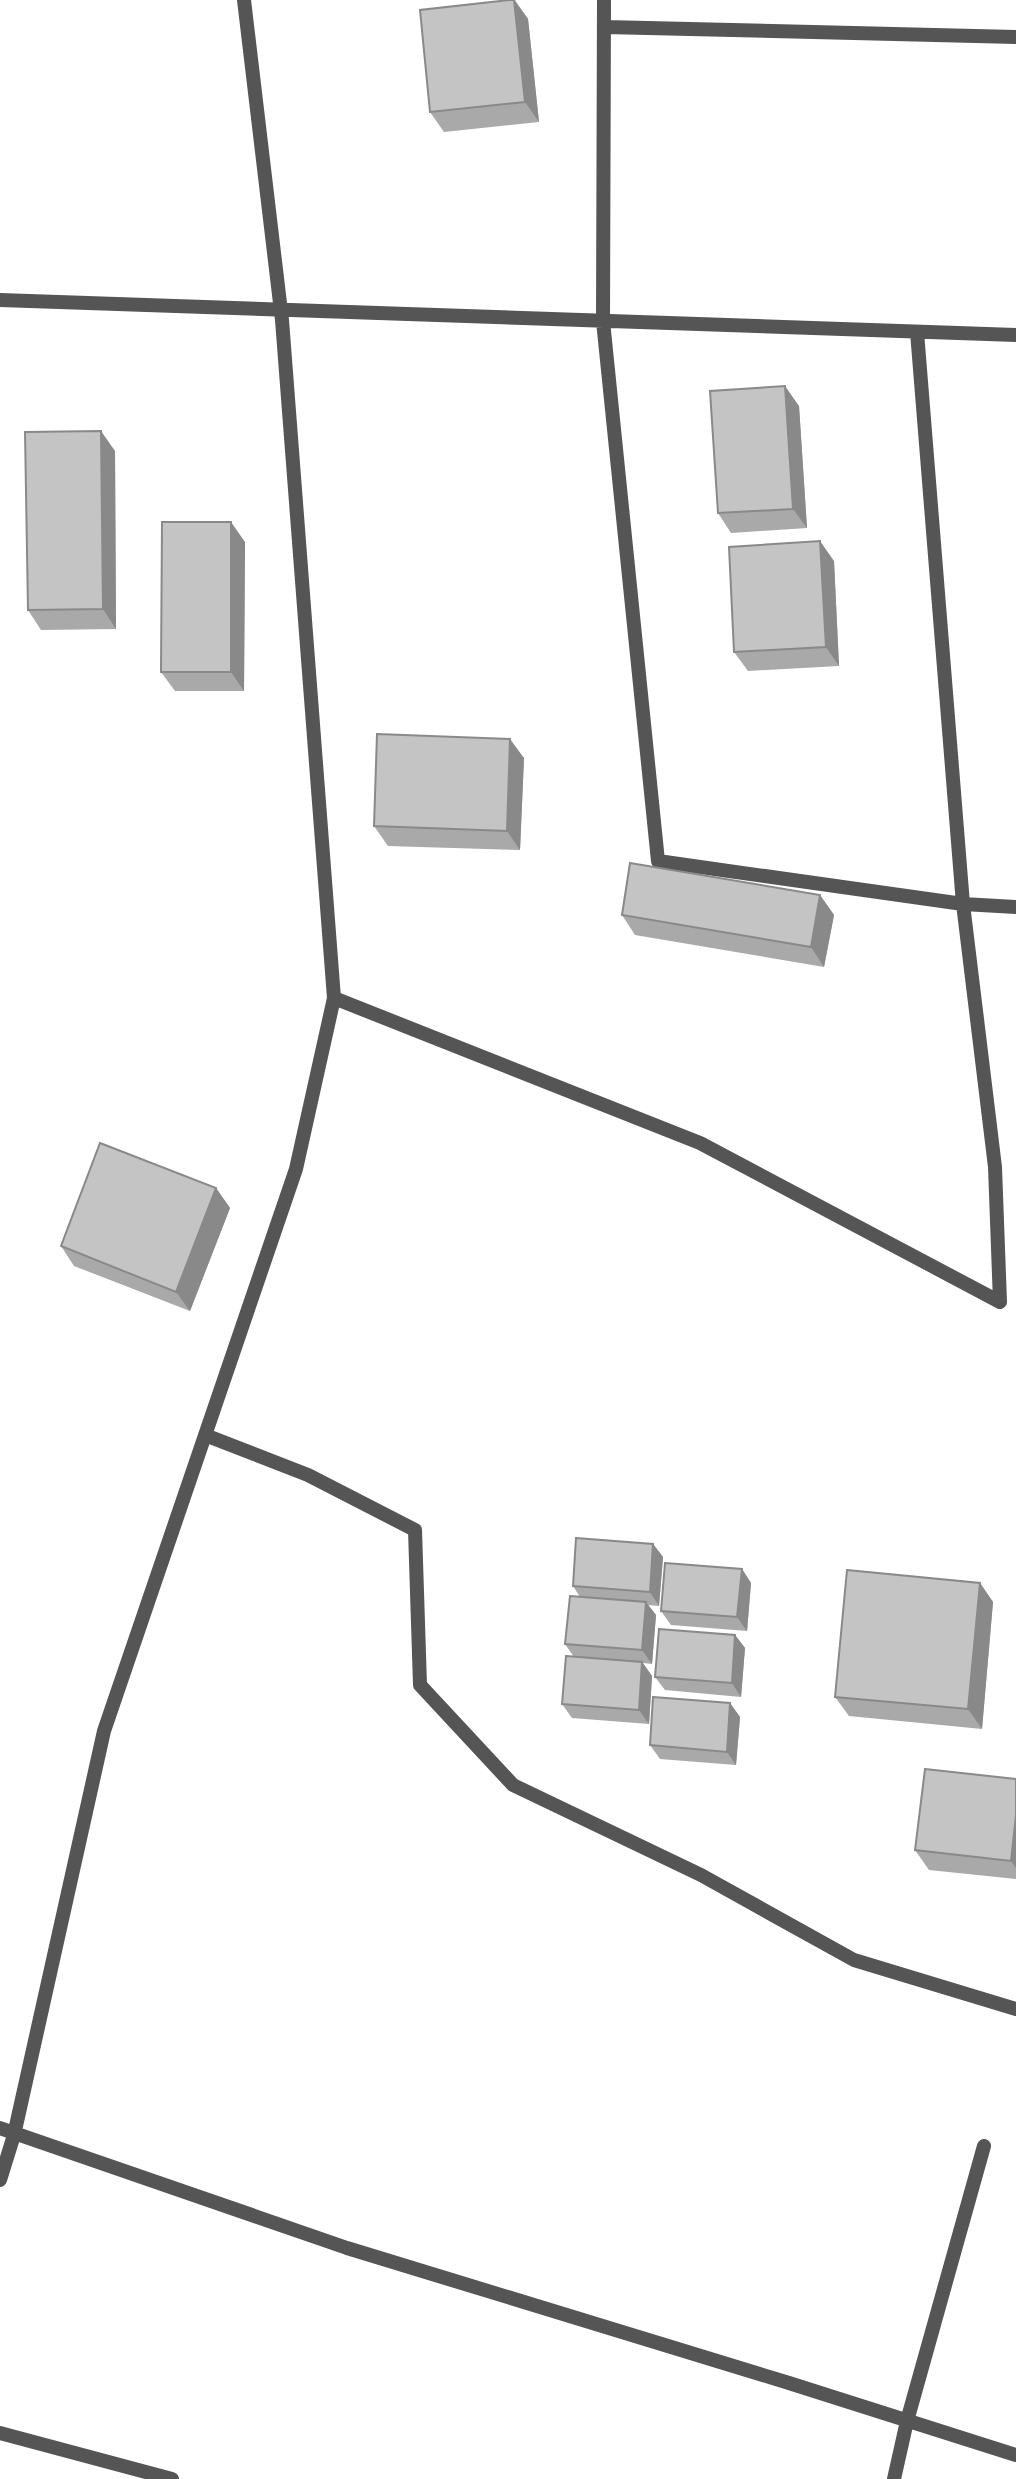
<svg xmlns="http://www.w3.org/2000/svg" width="1016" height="2479" viewBox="0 0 1016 2479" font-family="Ubuntu,sans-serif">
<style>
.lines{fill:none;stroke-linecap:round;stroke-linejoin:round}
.minor{stroke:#555;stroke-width:14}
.wall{fill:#a9a9a9}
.shaded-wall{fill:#898989}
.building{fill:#c4c4c4;stroke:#898989;stroke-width:2}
</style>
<rect width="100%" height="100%" fill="#fff"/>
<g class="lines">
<path class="minor" d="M604 0 603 321 658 861 963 904 1016 907
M605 27 1016 37
M0 300 1016 335
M334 998 700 1143 1000 1302 995 1167 963 904 917 332
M205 1435 308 1475 415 1530 420 1685 513 1785 701 1875 854 1960 1016 2009
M0 2128 347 2248 789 2383 1016 2455
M0 2180 14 2135 104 1731 296 1169 334 998 282 320 244 0
M0 2433 172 2479
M894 2479 907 2421 984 2146"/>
</g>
<path class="wall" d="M515 0 528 19 539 122 444 132 430 112Z
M799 406 807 528 731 533 718 513Z
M115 451 116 629 41 630 28 610Z
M245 542 244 691H175L161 672Z
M834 561 839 666 748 671 734 652Z
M524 758 520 850 388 846 374 826Z
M820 895 834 915 824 967 635 935 622 915Z
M216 1188 230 1208 190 1311 74 1266 61 1246Z
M653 1544 663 1557 659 1606 648 1605 656 1615 652 1664 643 1663 652 1676 649 1724 572 1718 562 1704 574 1657 565 1644 580 1597 573 1586Z
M742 1569 751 1583 747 1631 671 1625 661 1611Z
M980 1583 993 1602 982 1729 849 1716 835 1697Z
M735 1635 745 1648 741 1697 665 1690 655 1677Z
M730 1703 740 1717 736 1765 660 1759 650 1745Z
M1016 1779V1879L929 1870 915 1850Z"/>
<path class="shaded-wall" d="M514 0 528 19 539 122 525 102Z
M785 386 799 406 807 528 793 509Z
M101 431 115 451 116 629 103 609Z
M231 522 245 542 244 691 231 672Z
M820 541 834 561 839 666 826 647Z
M510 739 524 758 520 850 507 831Z
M820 895 834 915 824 967 811 947Z
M216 1188 230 1208 190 1311 176 1292Z
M653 1544 663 1557 659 1606 650 1592Z
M742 1569 751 1583 747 1631 737 1617Z
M980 1583 993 1602 982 1729 968 1709Z
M646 1602 656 1615 652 1664 642 1650Z
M735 1635 745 1648 741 1697 732 1683Z
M642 1662 652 1676 649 1724 639 1710Z
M730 1703 740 1717 736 1765 727 1752Z
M1016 1815V1868L1011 1861Z"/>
<path class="building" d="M509 0H514L525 102 430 112 420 10Z
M785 386 793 509 718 513 710 391Z
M101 431 103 609 28 610 25 432Z
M162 522H231V672H161Z
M820 541 826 647 734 652 729 547Z
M377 734 510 739 507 831 374 826Z
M630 863 820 895 811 947 622 915Z
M100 1143 216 1188 176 1292 61 1246Z
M576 1538 653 1544 650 1592 573 1586Z
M665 1563 742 1569 737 1617 661 1611Z
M847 1570 980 1583 968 1709 835 1697Z
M570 1596 646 1602 642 1650 565 1644Z
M659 1629 735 1635 732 1683 655 1677Z
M566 1656 642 1662 639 1710 562 1704Z
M653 1697 730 1703 727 1752 650 1745Z
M925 1769 1016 1779V1815L1011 1861 915 1850Z"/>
</svg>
